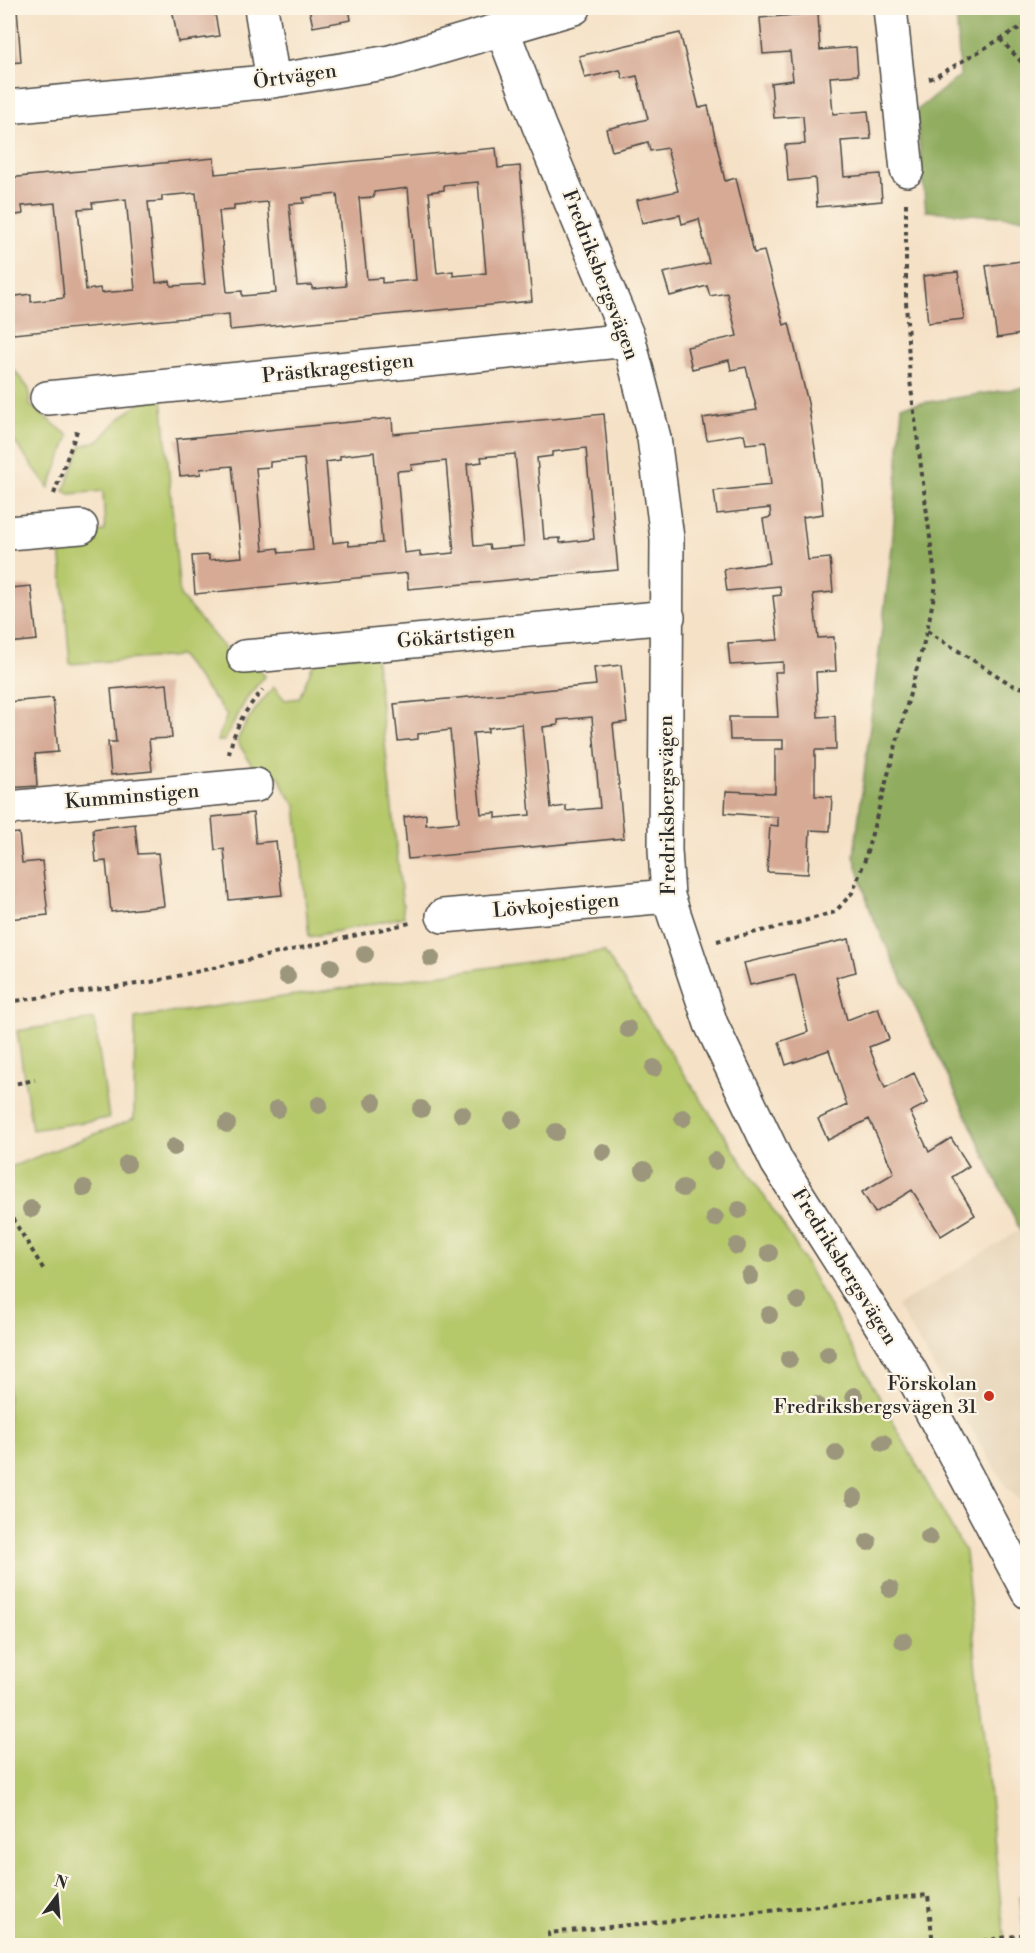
<svg xmlns="http://www.w3.org/2000/svg" width="1035" height="1953" viewBox="0 0 1035 1953" font-family="'Libre Bodoni',serif">
<style>
.built{fill:#e4d1b4}
.green{fill:#b5c86b;stroke:#707a4b;stroke-width:1.5}
.forest{fill:#90ac5f;stroke:#5e6c45;stroke-width:1.5}
.building{fill:#d6aa95;fill-rule:evenodd}
.lines{fill:none;stroke-linecap:round;stroke-linejoin:round}
.minor-casing{stroke:#494642;stroke-width:36}
.path{stroke:#494642;stroke-width:4;stroke-dasharray:4.5 4.5;stroke-linecap:butt}
.minor{stroke:#fff;stroke-width:33}
.tree{fill:#9c977b}
.poi-dot{fill:#c8321e;stroke:#fcf5e5;stroke-width:2}
.labels{text-anchor:middle;dominant-baseline:central;stroke-width:4.5;stroke-linejoin:round;paint-order:stroke}
.street-label{font-size:20px;fill:#2b2b2b;stroke:#fcf5e5}
.poi-label{font-size:20px;fill:#2b2b2b;stroke:#fcf5e5;text-anchor:end}
</style>
<rect width="100%" height="100%" fill="#fcf5e5"/>
<filter id="ink" filterUnits="userSpaceOnUse"><feTurbulence type="fractalNoise" baseFrequency=".0167" numOctaves="2"/><feDisplacementMap in="SourceGraphic" scale="12" xChannelSelector="R" yChannelSelector="G"/><feConvolveMatrix kernelMatrix="1 2 1 2 8 2 1 2 1" color-interpolation-filters="sRGB"/></filter>
<filter id="wash" filterUnits="userSpaceOnUse"><feTurbulence type="fractalNoise" baseFrequency=".008" numOctaves="4" result="noise"/><feDisplacementMap in="SourceGraphic" scale="24" xChannelSelector="R" yChannelSelector="G"/><feGaussianBlur stdDeviation="1.35" result="paint"/><feColorMatrix in="noise" values="0 0 0 0 0 0 0 0 0 0 0 0 0 0 0 0 0 1.4 0 .05"/><feComposite in="paint" operator="in"/></filter>
<g filter="url(#wash)">
<rect width="100%" height="100%" fill="#f5e1c6"/>
<path class="built" d="M1020 1230 1027 1240V1507L1006 1487 897 1306Z"/>
<path class="green" d="M8 362 29 389 30 405 69 436 49 488 8 433Z
M162 396 180 596 240 666 255 665 265 676 248 696 224 741H217L227 715 180 656 70 664 59 536 105 531 103 491 70 494 64 491 81 446 100 440 117 421 138 404Z
M375 653 404 917 309 937 296 805 285 791 279 776 264 777 258 775 237 741C246 720 259 704 274 687L285 700 299 698 315 660Z
M604 951 792 1239 965 1552 1005 1945H8V1168L134 1119 135 1018Z
M94 1019 109 1118 32 1130 17 1031Z
M1027 1895 1028 1945 1025 1946 1020 1896Z"/>
<path class="forest" d="M956 8H1027V218L926 211 916 111 960 76Z
M1027 387H1028L1027 1240 1020 1230 871 913 854 856 892 547 902 406Z"/>
<g id="blocks">
<path class="building" d="M8 8H17L21 62 8 63Z
M172 8H214L219 36 178 42Z
M309 8H349L351 20 313 27Z
M818 13 820 50 856 47 858 75 830 77 833 114 868 111 871 139 841 141 844 177 880 174 882 201 817 207 815 178 788 181 785 145 805 144 803 116 774 118 771 83 793 80 790 52 763 54 760 18Z
M680 33 699 108 708 106 725 181 736 178 754 253 764 251 784 325 789 323 808 403 820 481 823 514 803 517 808 560 830 558 833 592 813 594 818 638 834 637 836 671 816 672 818 717 835 716 836 750H815V796L832 797 830 831 810 830 808 874 767 872 770 825 778 826V817L725 813 726 791 775 793V749H783V740H730L729 717H778L775 672H783V662L730 665 728 643 778 640 773 596 781 595 780 586 727 591 724 569 770 563 763 519 771 517 770 508 717 514 714 491 771 485 766 442 746 444 744 434 707 440 703 418 757 410 746 367 731 370 729 360 692 369 687 347 737 336 727 293 710 296 707 286 670 296 663 273 709 263 699 219 682 224 680 215 642 223 637 200 678 191 667 148 650 151 648 142 612 151 606 129 648 119 637 76 623 79 620 70 585 78 579 56Z
M496 148 498 168 520 166 532 301 230 330 229 314 13 334 9 297 31 294V302L64 298 55 203 22 206 23 214 8 216V178L214 158 215 174ZM478 182 486 273 453 276V271L437 273 429 192 444 190V185ZM408 188 416 280 382 283V278L367 279 359 198 374 197V192ZM196 193 205 284 171 286 170 281 156 283 148 202 162 201V196ZM337 194 346 286 312 289V285L297 286 289 204 304 203 303 198ZM126 199 135 290 101 293 100 288 86 290 78 209 93 208 92 203ZM268 202 276 293 242 296V291L227 292 219 211 234 210V205Z
M1028 260V333L997 338 986 266Z
M958 272 964 319 928 323 923 276Z
M604 414 618 570 408 589 407 573 195 594 192 556 209 555V560L242 557 232 466 200 469 201 474 180 476 176 439 392 418 393 434ZM586 448 594 539 560 543V538L544 539 537 458 552 456V452ZM374 452 382 543 349 546 348 541 333 543 326 462 340 460V456ZM515 454 524 546 490 549 489 545 474 546 467 464 482 462 481 457ZM304 459 313 550 279 553 278 548 263 550 256 468 270 467V462ZM446 461 454 553 420 556V551L404 553 397 471 412 470 411 465Z
M8 569H9L11 588 31 586 37 640 8 643Z
M621 665 627 722 613 724 624 838 408 859 404 817 426 814V825L459 822 450 730 418 734V739L398 741 394 704 596 685 594 668ZM592 717 600 808 566 811V806L551 808 543 727 558 725V720ZM522 724 530 815 496 818V813L481 814 473 733 488 732V728Z
M167 684 172 738 149 739 152 771 111 775 108 742H116L111 689Z
M53 698 58 752 35 754 37 786 8 788V702Z
M253 813 256 843 276 841 282 895 229 900 224 849 215 850 212 817Z
M135 824 138 854 158 853 164 906 111 912 106 861 96 862 93 829Z
M19 833 22 863 42 861 48 915 8 919V834Z
M849 939 856 972 836 977 847 1020 878 1008 889 1039 869 1047 885 1088 914 1073 928 1103 910 1112 929 1152 951 1138 969 1166 952 1177 975 1215 941 1236 912 1190 875 1213 862 1192 894 1173 869 1119 828 1140 818 1119 847 1105 829 1050 786 1065 779 1042 808 1032 795 975 750 985 744 963Z"/>
</g>
</g>
<g filter="url(#ink)">
<use href="#blocks" fill-opacity="0" stroke="#494642" stroke-width="1.5"/>
<g class="lines">
<g class="minor-casing">
<path id="minor" d="M261 8 273 81
M890 8 907 170
M502 29 539 126 629 340 654 438 667 538 665 850 668 896 711 1024 777 1162 909 1369 1028 1592
M8 107 273 81 390 62 574 8
M47 398 629 340
M8 533 81 527
M244 657 668 617
M8 808 256 785
M443 916 668 896"/>
</g>
<path class="path" d="M1000 39 1028 69
M929 79 935 77 1028 23
M54 494 78 428
M927 631 1012 685 1028 689
M229 754C234 729 245 709 263 690
M717 941 797 923 835 912 852 893 864 863 927 631 936 585 910 380 906 301V202
M8 1002 151 982 410 923
M8 1085 35 1080
M8 1211 44 1270
M550 1946 549 1933 928 1895 933 1946
M948 1946 1028 1934"/>
<use href="#minor" class="minor"/>
</g>
<g class="tree">
<circle cx="365" cy="954" r="9"/>
<circle cx="431" cy="958" r="9"/>
<circle cx="331" cy="967" r="9"/>
<circle cx="287" cy="976" r="9"/>
<circle cx="628" cy="1029" r="9"/>
<circle cx="654" cy="1068" r="9"/>
<circle cx="373" cy="1102" r="9"/>
<circle cx="319" cy="1105" r="9"/>
<circle cx="277" cy="1109" r="9"/>
<circle cx="421" cy="1109" r="9"/>
<circle cx="462" cy="1114" r="9"/>
<circle cx="683" cy="1118" r="9"/>
<circle cx="513" cy="1120" r="9"/>
<circle cx="227" cy="1124" r="9"/>
<circle cx="556" cy="1132" r="9"/>
<circle cx="174" cy="1147" r="9"/>
<circle cx="603" cy="1152" r="9"/>
<circle cx="715" cy="1161" r="9"/>
<circle cx="127" cy="1164" r="9"/>
<circle cx="644" cy="1170" r="9"/>
<circle cx="84" cy="1188" r="9"/>
<circle cx="683" cy="1188" r="9"/>
<circle cx="31" cy="1209" r="9"/>
<circle cx="739" cy="1210" r="9"/>
<circle cx="715" cy="1218" r="9"/>
<circle cx="737" cy="1246" r="9"/>
<circle cx="769" cy="1253" r="9"/>
<circle cx="750" cy="1276" r="9"/>
<circle cx="798" cy="1301" r="9"/>
<circle cx="769" cy="1315" r="9"/>
<circle cx="828" cy="1355" r="9"/>
<circle cx="789" cy="1359" r="9"/>
<circle cx="854" cy="1396" r="9"/>
<circle cx="816" cy="1405" r="9"/>
<circle cx="883" cy="1443" r="9"/>
<circle cx="836" cy="1453" r="9"/>
<circle cx="854" cy="1497" r="9"/>
<circle cx="929" cy="1537" r="9"/>
<circle cx="868" cy="1542" r="9"/>
<circle cx="890" cy="1589" r="9"/>
<circle cx="903" cy="1641" r="9"/>
</g>
</g>
<circle class="poi-dot" cx="989" cy="1396" r="6"/>
<g class="labels">
<g class="street-label">
<text transform="translate(295 77) rotate(-8)">Örtvägen</text>
<text transform="translate(600 275) rotate(69)">Fredriksbergsvägen</text>
<text transform="translate(338 369) rotate(-6)">Prästkragestigen</text>
<text transform="translate(456 637) rotate(-5)">Gökärtstigen</text>
<text transform="translate(132 797) rotate(-5)">Kumminstigen</text>
<text transform="translate(668 805) rotate(-91)">Fredriksbergsvägen</text>
<text transform="translate(556 906) rotate(-5)">Lövkojestigen</text>
<text transform="translate(844 1267) rotate(58)">Fredriksbergsvägen</text>
</g>
<g class="poi-label">
<text x="977" y="1384">Förskolan<tspan x="977" dy="23">Fredriksbergsvägen 31</tspan></text>
</g>
</g>
<rect width="1035" height="1953" fill="none" stroke="#fcf5e5" stroke-width="30"/>
<g transform="translate(57 1896) rotate(16)" stroke="#fcf5e5" stroke-width="4.5" paint-order="stroke">
<path d="M0-4.5L10 22L0 15L-10 22Z" fill="#2b2b2b"/>
<text y="-9" font-size="16" font-weight="bold" text-anchor="middle" fill="#2b2b2b">N</text>
</g>
</svg>
